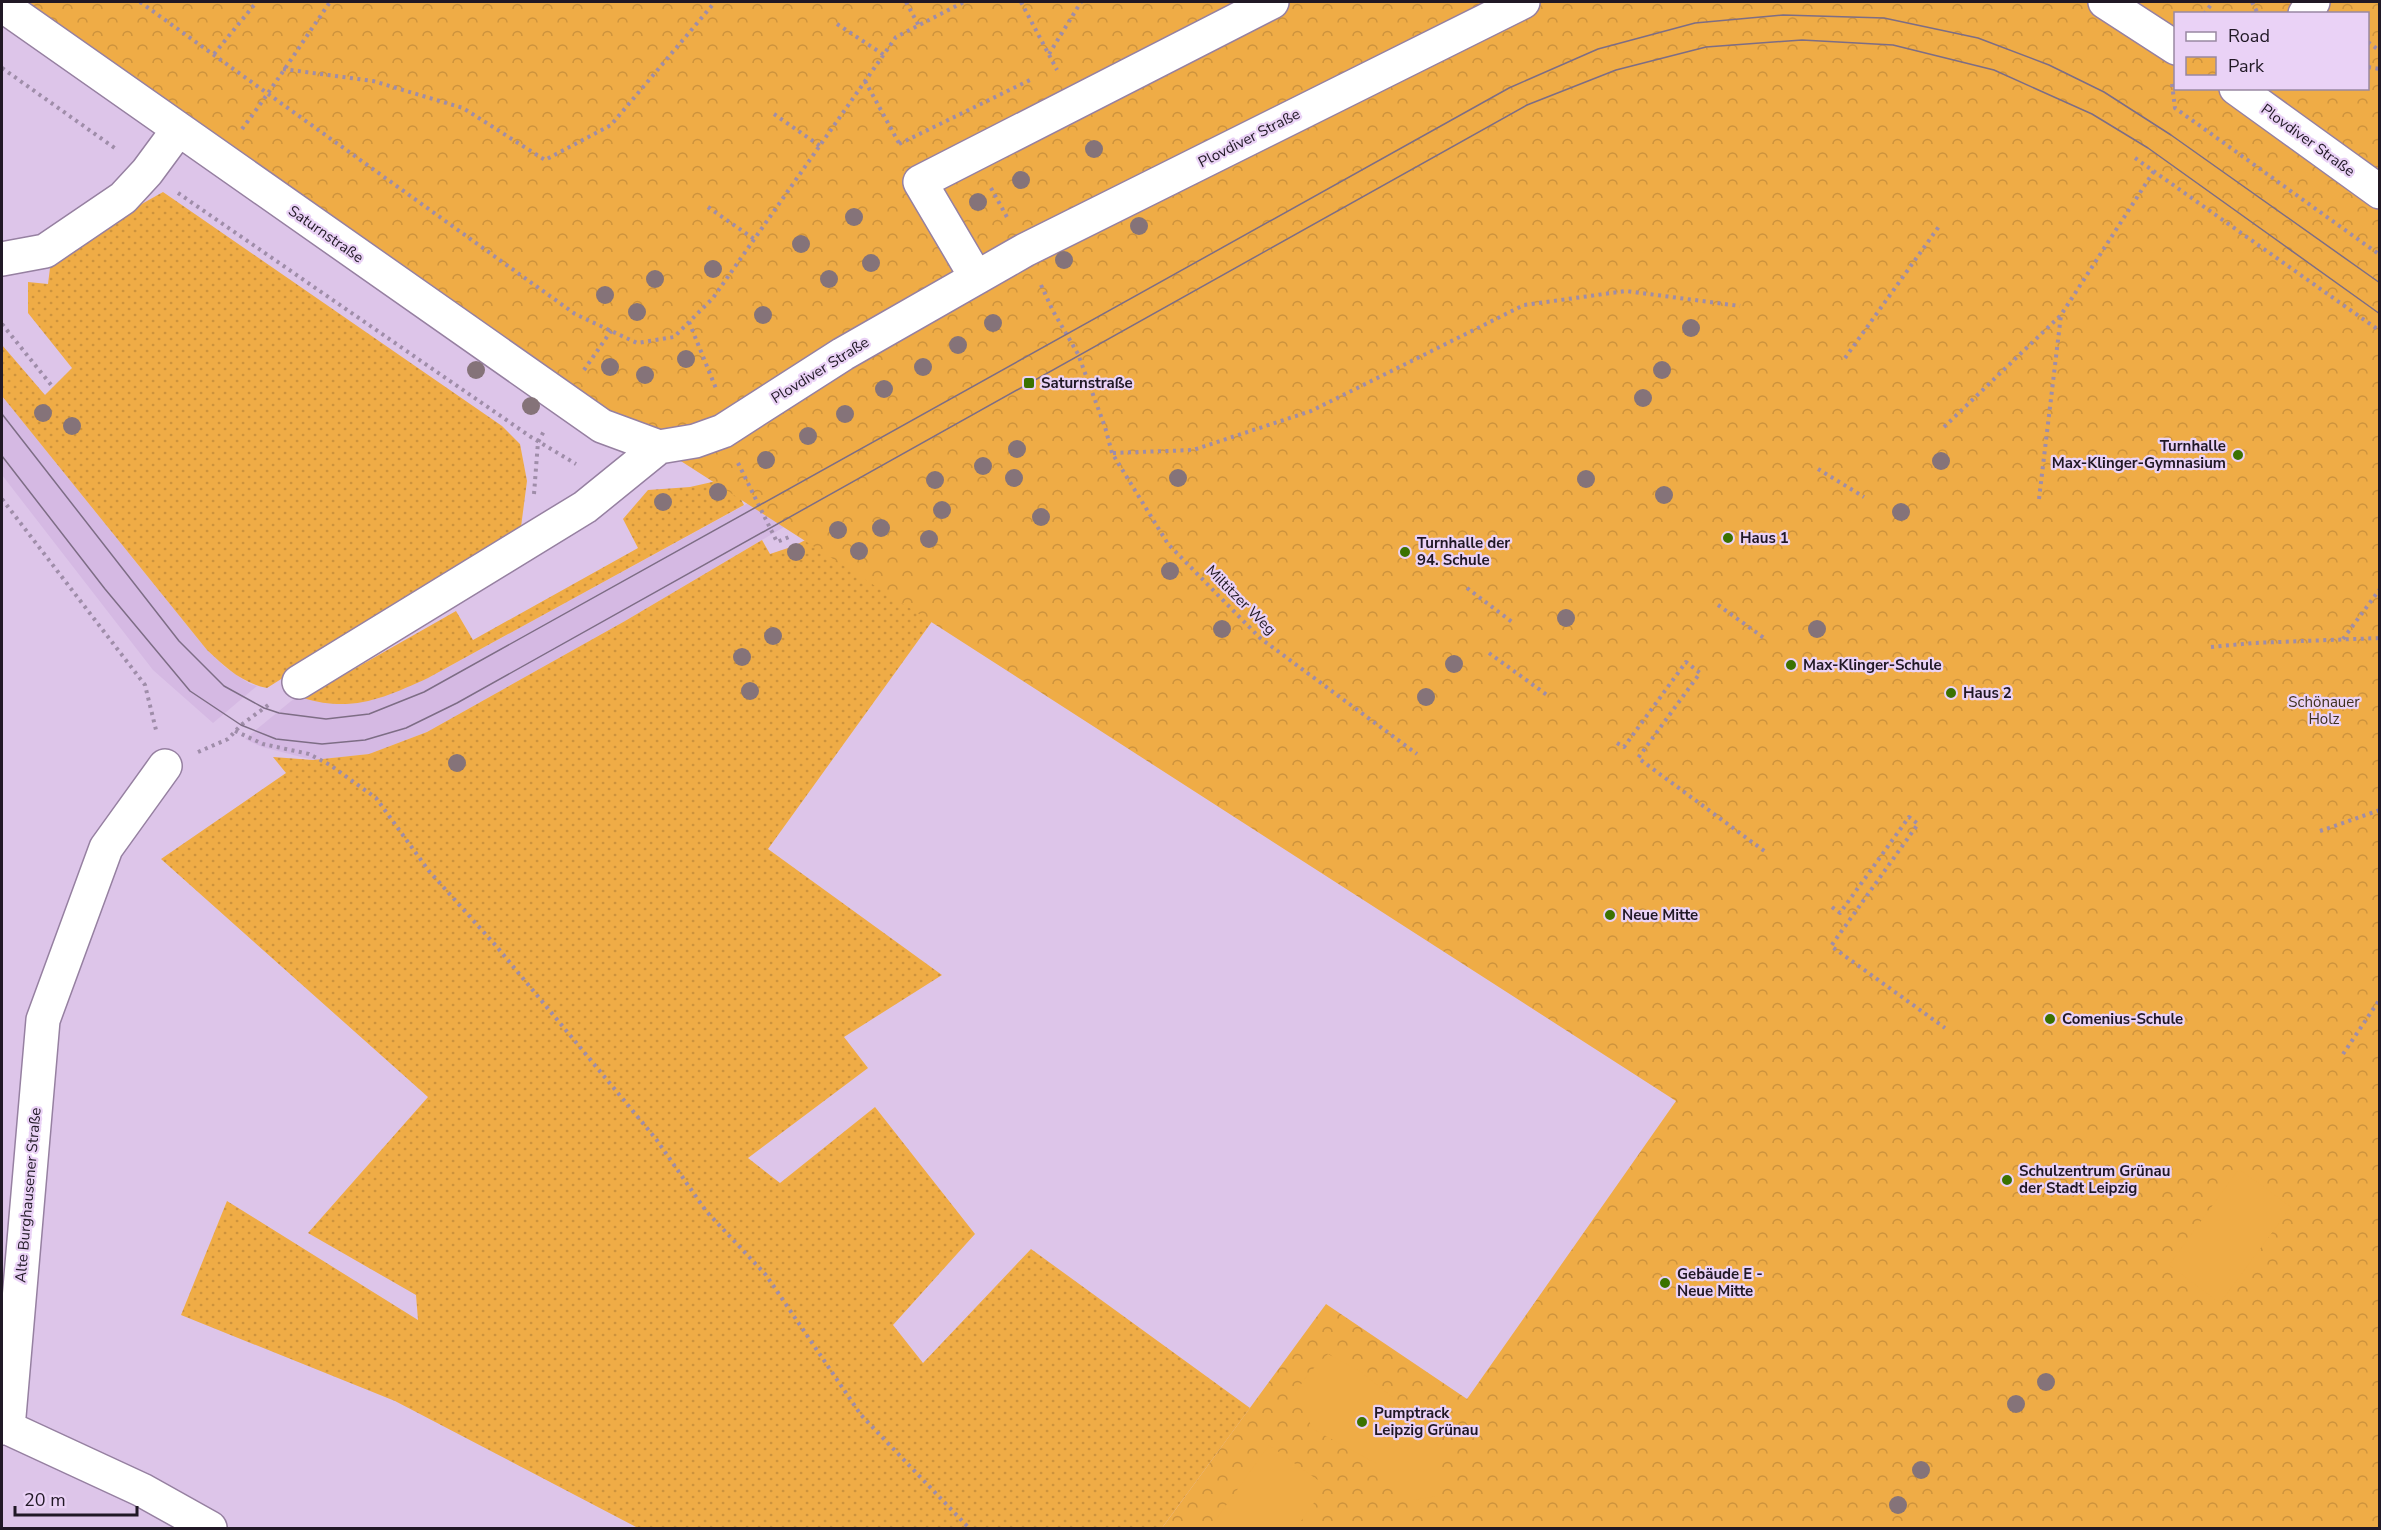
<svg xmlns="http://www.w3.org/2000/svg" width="2381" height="1530" viewBox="0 0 2381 1530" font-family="'Nunito Sans',sans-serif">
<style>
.built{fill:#d5b9e3}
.grass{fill:url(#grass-dots)}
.park{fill:url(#park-crowns);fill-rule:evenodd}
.pitch{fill:#efac46}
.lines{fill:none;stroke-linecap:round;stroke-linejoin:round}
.minor-casing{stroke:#9680a1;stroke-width:36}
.path{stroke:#9f8da9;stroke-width:4;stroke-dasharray:3 4.5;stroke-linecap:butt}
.minor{stroke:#fff;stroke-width:33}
.tram{stroke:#7d6d85;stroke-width:1.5}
.tree{fill:#857379}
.poi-dot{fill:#3b7200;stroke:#ead2f6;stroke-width:2}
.labels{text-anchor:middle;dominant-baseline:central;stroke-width:4.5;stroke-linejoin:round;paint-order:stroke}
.street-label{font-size:15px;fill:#201825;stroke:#ead2f6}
.poi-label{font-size:15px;font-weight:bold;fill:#201825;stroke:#ead2f6;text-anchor:start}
.park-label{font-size:15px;fill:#3d301e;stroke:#ead2f6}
</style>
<defs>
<pattern id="grass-dots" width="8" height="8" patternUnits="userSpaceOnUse" patternTransform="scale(1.5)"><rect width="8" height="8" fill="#efac46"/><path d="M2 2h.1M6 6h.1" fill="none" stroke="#cd933d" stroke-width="1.8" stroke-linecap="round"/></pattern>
<pattern id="park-crowns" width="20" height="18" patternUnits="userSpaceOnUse" patternTransform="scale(1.5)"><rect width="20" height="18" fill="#efac46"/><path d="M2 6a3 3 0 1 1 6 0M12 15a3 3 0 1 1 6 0" fill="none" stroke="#cd933d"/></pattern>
</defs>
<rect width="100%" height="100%" fill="#ddc5e9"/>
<path class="built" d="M2 396 207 650 225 667 250 684 257 686 213 723 153 670 2 475Z
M774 489 784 527 625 621 427 732 369 754 313 760 262 747 245 739 296 697 303 698 428 678Z"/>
<path class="grass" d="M163 192 502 426 520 444 527 481 521 527 267 688C242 683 225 667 207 650L2 396V345L45 395 72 368 28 313V282L48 284 51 260 92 232Z
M1066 401 972 566 768 849 942 975 844 1037 868 1068 748 1158 780 1183 875 1107 975 1234 893 1325 923 1363 1031 1249 1250 1408 1162 1528H638L395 1401 181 1315 227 1201 418 1320 416 1295 308 1233 428 1097 161 859 286 773 273 757 313 760 369 754 427 732 625 621 762 540 770 554 794 546Z
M721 480 734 486 744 505 428 678C384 698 352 713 303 698L456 611 473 640 638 548 623 519 648 490 690 487Z"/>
<path class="park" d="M2 2H2379V1528H1162L1326 1304 1467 1399 1676 1101 659 447ZM2176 14H2368V88H2176Z"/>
<path class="pitch" d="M2239 1169 2291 1207 2220 1303 2169 1265Z
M1328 1354 1361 1372 1396 1400 1438 1446V1496L1413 1500 1377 1464 1313 1429 1295 1393 1309 1373Z
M1269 1445 1326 1486 1296 1528H1210Z"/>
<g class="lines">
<g class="minor-casing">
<path id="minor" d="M2105 2 2176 48
M2 5 602 426 659 447 695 441 723 431 843 354 1025 250 1523 2
M2305 14 2313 2
M2236 88 2380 192
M2 259 45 251 123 198 147 172 178 130
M976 277 920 182 1272 2
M299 682 585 507 659 447
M2 1428H8L142 1490 210 1528
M8 1428 43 1020 106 848 165 766"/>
</g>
<path class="path" d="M140 2 575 314 637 343 674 337 713 298 896 37 964 2
M906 2 919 26
M1021 2 1057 70
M2252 2 2258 14
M2204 14 2213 2
M837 24 884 55
M2368 42 2380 51
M214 54 255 4
M1049 54 1081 2
M2368 67 2380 69
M2 68 116 149
M283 69 373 81 463 108 545 160 611 125 715 2
M865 81 900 145
M2172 84 2175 108 2380 255
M774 114 820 146
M242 129C273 88 301 44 330 2
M899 144 1030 80
M2135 158 2380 331
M991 188 1008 219
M178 193 531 437 576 464
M708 207 754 239
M1041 285 1053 311 1078 354 1105 427 1112 453 1168 544 1260 638 1417 754
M689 322 717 391
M2 324 52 386
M1845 358 1940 225
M584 370 611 331
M1944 427 2061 315 2154 171
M1113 453 1193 450 1311 411 1524 305 1626 291 1740 306
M738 463 777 542 789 537
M1818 469 1864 497
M534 494 538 442 544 431
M2 499 145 685 156 730
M2039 499 2061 315
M1467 588 1512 622
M1718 605 1764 638
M2343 639 2380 589
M2211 647 2253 643 2380 638
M1489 653 1547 695
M235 731 263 744 309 754 330 765 376 798 429 871 497 947 656 1139 706 1211 766 1275 861 1415 969 1528
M1617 743 1624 747 1686 662 1700 673 1638 758 1767 853
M198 752 228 739 241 725 271 703
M2320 831 2380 810
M1832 907 1840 913 1909 817 1918 824 1831 946 1945 1028
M2343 1054 2380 999"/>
<use href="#minor" class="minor"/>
<path class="tram" d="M2 414 179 641 224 686 264 708 279 713 326 719 369 714 424 692 1509 88 1598 49 1695 23 1783 15 1884 18 1978 38 2049 65 2104 92 2171 135 2380 283
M2 456 105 589 190 691 241 725 276 739 322 744 365 740 406 728 457 703 1527 105 1616 70 1706 47 1802 40 1893 45 1994 70 2092 114 2148 148 2380 314"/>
</g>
<g class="tree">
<circle cx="1094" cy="149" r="9"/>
<circle cx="1021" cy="180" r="9"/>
<circle cx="978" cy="202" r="9"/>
<circle cx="854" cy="217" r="9"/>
<circle cx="1139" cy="226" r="9"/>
<circle cx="801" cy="244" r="9"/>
<circle cx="1064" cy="260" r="9"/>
<circle cx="871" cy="263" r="9"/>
<circle cx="713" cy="269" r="9"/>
<circle cx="655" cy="279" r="9"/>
<circle cx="829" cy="279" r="9"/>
<circle cx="605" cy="295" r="9"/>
<circle cx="637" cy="312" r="9"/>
<circle cx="763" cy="315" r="9"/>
<circle cx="993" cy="323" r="9"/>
<circle cx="1691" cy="328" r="9"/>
<circle cx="958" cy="345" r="9"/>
<circle cx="686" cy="359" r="9"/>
<circle cx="610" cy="367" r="9"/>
<circle cx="923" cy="367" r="9"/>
<circle cx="476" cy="370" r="9"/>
<circle cx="1662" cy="370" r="9"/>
<circle cx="645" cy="375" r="9"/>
<circle cx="884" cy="389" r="9"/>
<circle cx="1643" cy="398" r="9"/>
<circle cx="531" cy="406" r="9"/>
<circle cx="43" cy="413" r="9"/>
<circle cx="845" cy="414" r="9"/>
<circle cx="72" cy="426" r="9"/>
<circle cx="808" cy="436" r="9"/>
<circle cx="1017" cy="449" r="9"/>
<circle cx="766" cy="460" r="9"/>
<circle cx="1941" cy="461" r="9"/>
<circle cx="983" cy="466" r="9"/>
<circle cx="1014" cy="478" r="9"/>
<circle cx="1178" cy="478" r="9"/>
<circle cx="1586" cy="479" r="9"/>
<circle cx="935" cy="480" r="9"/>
<circle cx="718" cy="492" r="9"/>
<circle cx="1664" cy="495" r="9"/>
<circle cx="663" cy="502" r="9"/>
<circle cx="942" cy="510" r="9"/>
<circle cx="1901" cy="512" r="9"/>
<circle cx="1041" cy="517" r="9"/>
<circle cx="881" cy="528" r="9"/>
<circle cx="838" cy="530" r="9"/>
<circle cx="929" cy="539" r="9"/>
<circle cx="859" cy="551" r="9"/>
<circle cx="796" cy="552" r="9"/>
<circle cx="1170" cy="571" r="9"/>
<circle cx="1566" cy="618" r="9"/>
<circle cx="1222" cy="629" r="9"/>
<circle cx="1817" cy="629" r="9"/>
<circle cx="773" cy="636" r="9"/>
<circle cx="742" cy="657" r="9"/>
<circle cx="1454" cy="664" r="9"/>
<circle cx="750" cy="691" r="9"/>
<circle cx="1426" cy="697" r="9"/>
<circle cx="457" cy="763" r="9"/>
<circle cx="2046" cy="1382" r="9"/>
<circle cx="2016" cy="1404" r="9"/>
<circle cx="1921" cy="1470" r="9"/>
<circle cx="1898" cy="1505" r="9"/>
</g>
<g class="poi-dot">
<rect x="1023" y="377" width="12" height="12" rx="3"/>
<circle cx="2238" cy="455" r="6"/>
<circle cx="1728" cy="538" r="6"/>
<circle cx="1405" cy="552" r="6"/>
<circle cx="1791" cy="665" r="6"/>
<circle cx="1951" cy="693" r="6"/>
<circle cx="1610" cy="915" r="6"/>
<circle cx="2050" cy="1019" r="6"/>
<circle cx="2007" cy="1180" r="6"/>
<circle cx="1665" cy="1283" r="6"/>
<circle cx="1362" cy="1422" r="6"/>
</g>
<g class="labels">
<g class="street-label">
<text transform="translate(1249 138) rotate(-27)">Plovdiver Straße</text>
<text transform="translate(2308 140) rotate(36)">Plovdiver Straße</text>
<text transform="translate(326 234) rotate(35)">Saturnstraße</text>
<text transform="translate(820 370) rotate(-32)">Plovdiver Straße</text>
<text transform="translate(1241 600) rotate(45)">Miltitzer Weg</text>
<text transform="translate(28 1195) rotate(-85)">Alte Burghausener Straße</text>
</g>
<g class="poi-label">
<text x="1041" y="383">Saturnstraße</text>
<text x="2226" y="446" text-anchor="end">Turnhalle<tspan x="2226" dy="17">Max-Klinger-Gymnasium</tspan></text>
<text x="1740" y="538">Haus 1</text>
<text x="1417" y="543">Turnhalle der<tspan x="1417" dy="17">94. Schule</tspan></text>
<text x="1803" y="665">Max-Klinger-Schule</text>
<text x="1963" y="693">Haus 2</text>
<text x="1622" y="915">Neue Mitte</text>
<text x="2062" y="1019">Comenius-Schule</text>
<text x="2019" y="1171">Schulzentrum Grünau<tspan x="2019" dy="17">der Stadt Leipzig</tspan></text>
<text x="1677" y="1274">Gebäude E -<tspan x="1677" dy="17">Neue Mitte</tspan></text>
<text x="1374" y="1413">Pumptrack<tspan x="1374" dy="17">Leipzig Grünau</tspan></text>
</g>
<g class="park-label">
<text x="2324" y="702">Schönauer<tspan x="2324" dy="17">Holz</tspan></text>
</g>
</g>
<rect width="2381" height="1530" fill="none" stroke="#201825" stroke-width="6"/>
<rect x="2174" y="12" width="195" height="78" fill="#ead2f6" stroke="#9988a2" stroke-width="1.5"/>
<rect x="2186" y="32" width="30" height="9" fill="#ffffff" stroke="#9988a2" stroke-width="1.5"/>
<text x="2228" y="42" font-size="18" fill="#201825">Road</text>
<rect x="2186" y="57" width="30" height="18" fill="url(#park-crowns)" stroke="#9988a2" stroke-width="1.5"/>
<text x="2228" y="72" font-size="18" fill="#201825">Park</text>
<path d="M15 1506v9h122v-9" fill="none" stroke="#201825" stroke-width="3"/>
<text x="24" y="1506" font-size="18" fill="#201825" stroke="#ead2f6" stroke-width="4.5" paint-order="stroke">20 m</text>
</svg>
